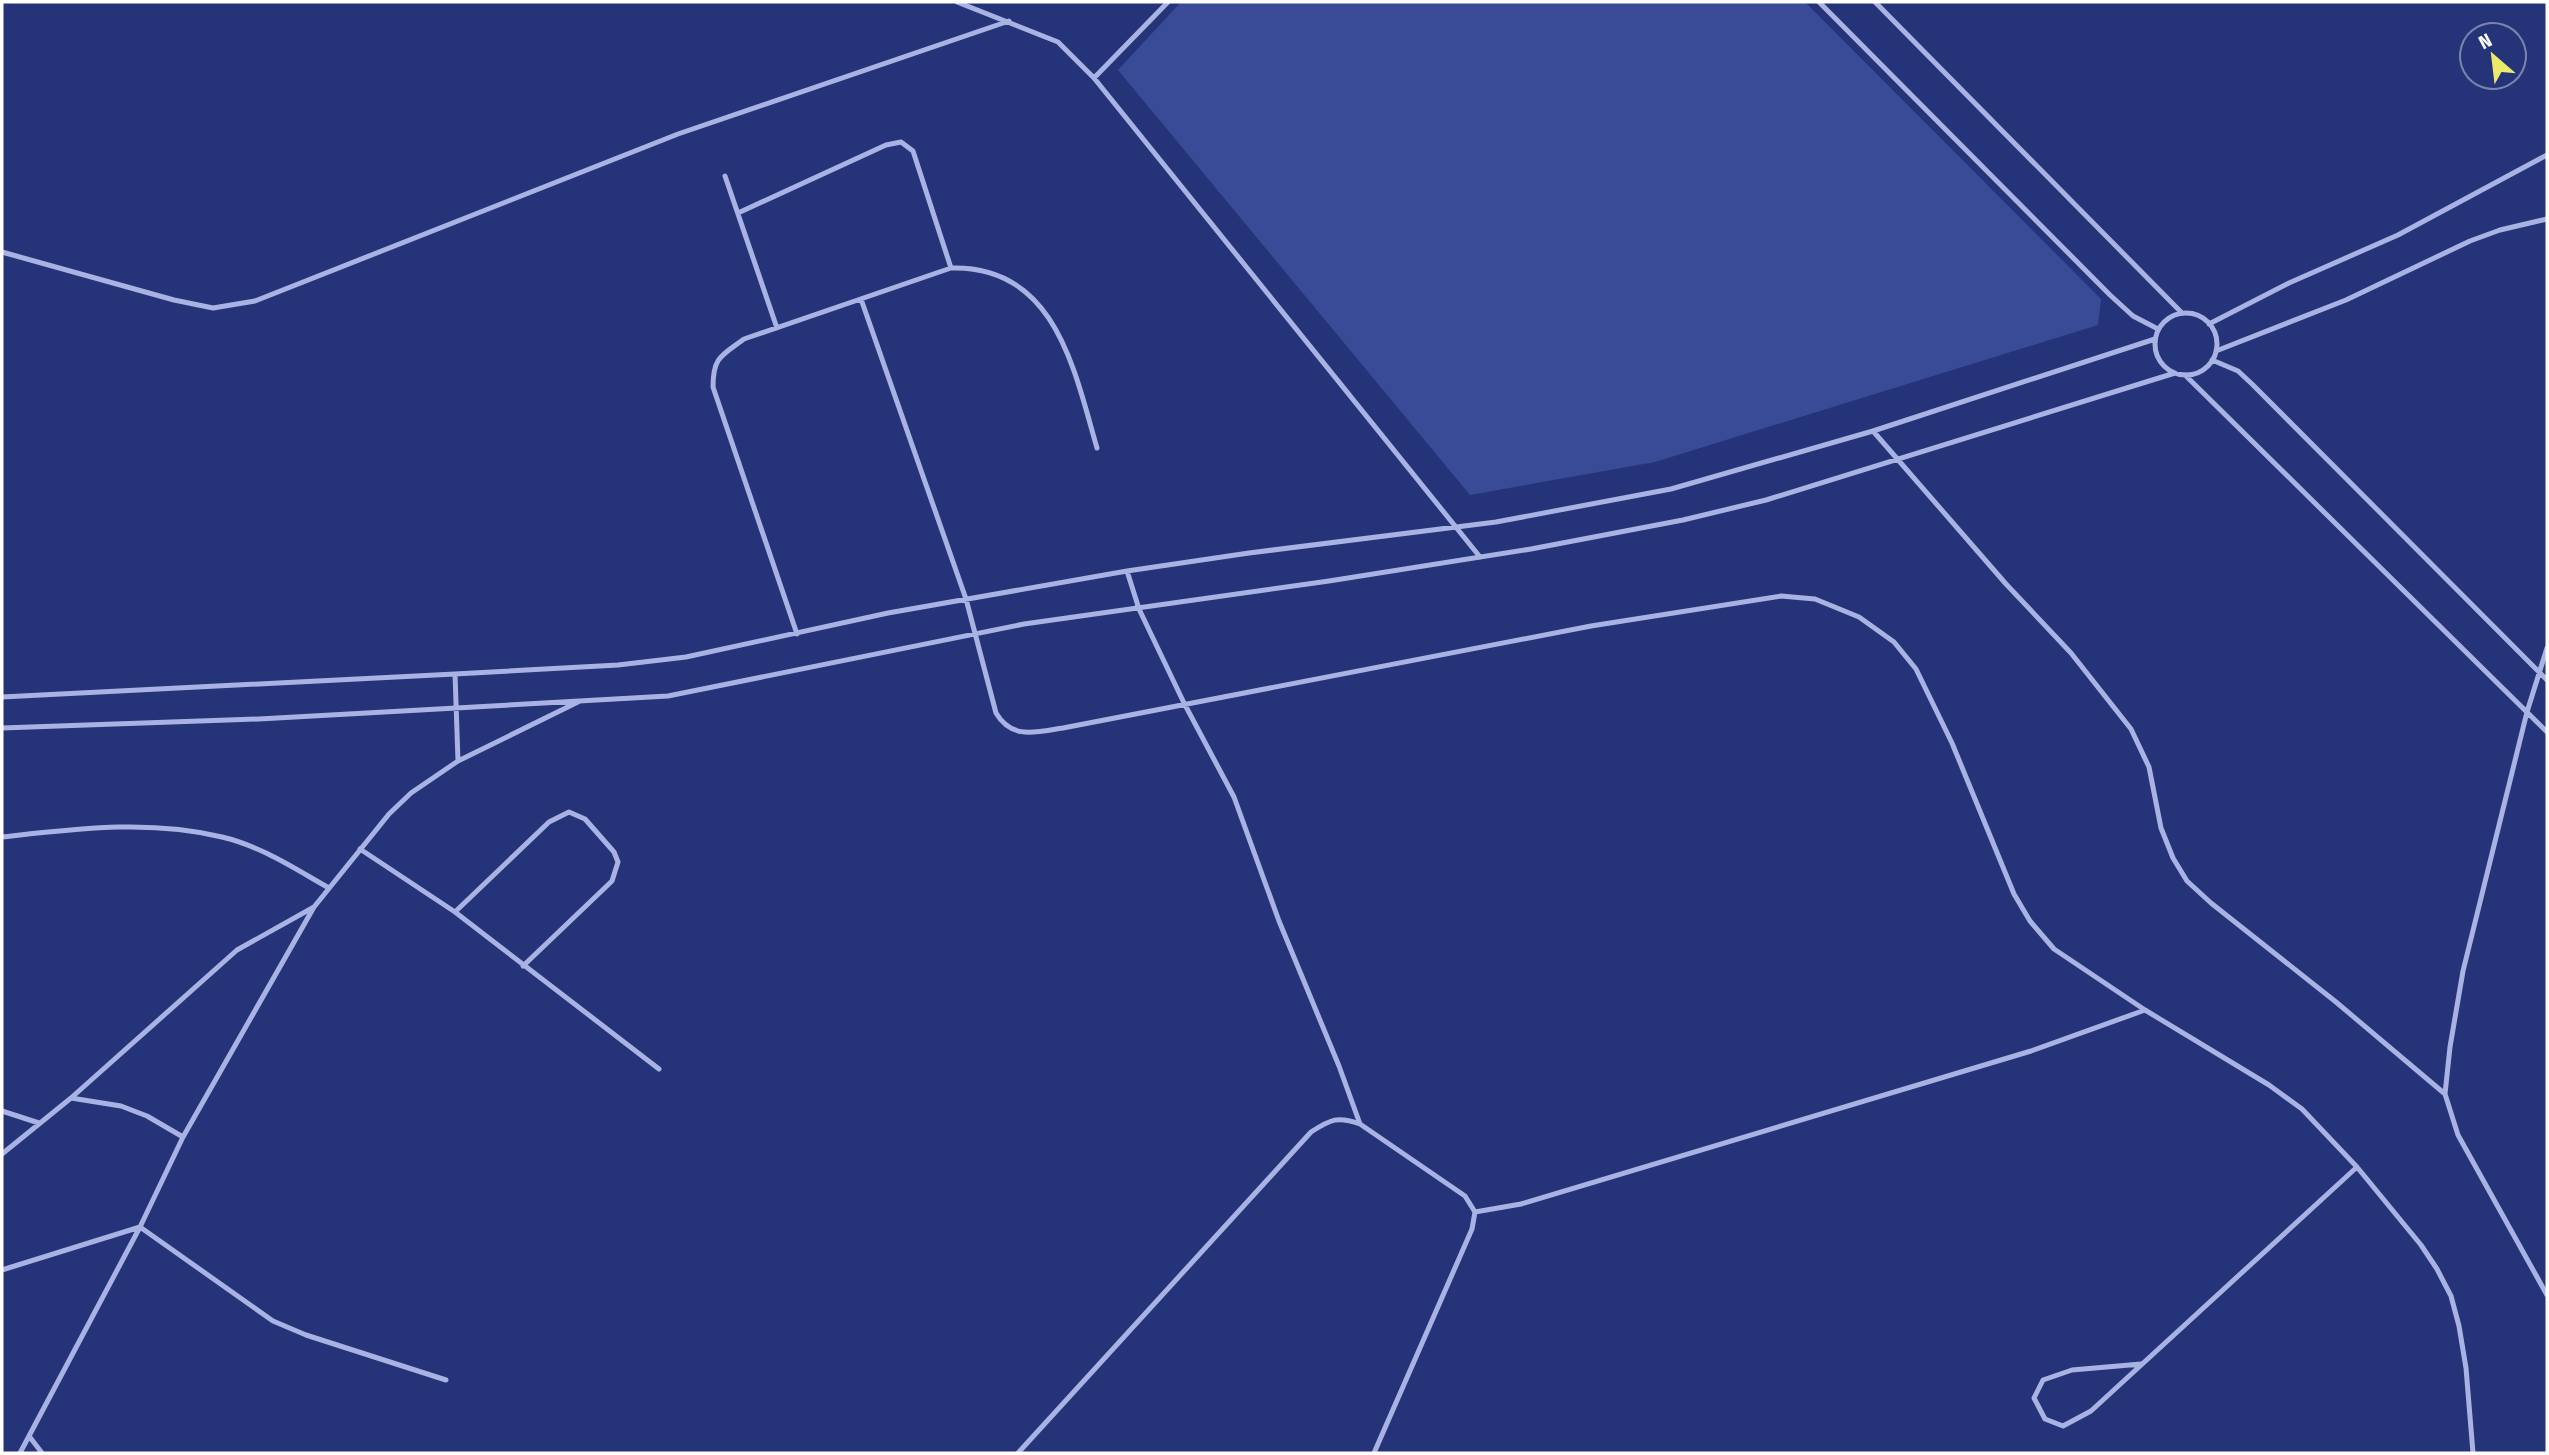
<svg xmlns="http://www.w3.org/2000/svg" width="2549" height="1455" viewBox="0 0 2549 1455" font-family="'Fira Sans Condensed',sans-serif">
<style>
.green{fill:#394b96}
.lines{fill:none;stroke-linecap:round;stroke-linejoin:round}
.service{stroke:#a8b3e3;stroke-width:5}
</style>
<rect width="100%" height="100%" fill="#253478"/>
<path class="green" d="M1181 2H1805L2101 299 2098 325 1655 462 1470 495 1118 70Z"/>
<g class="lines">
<path class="service" d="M957 2 1058 42 1094 78 1480 557
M1819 2 2110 295 2133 316 2158 329
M1875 2 2182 313
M1094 78 1168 2
M725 176 777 328
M738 213 886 145 901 142 913 151 951 268
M2 252 174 300 213 308 255 301 678 134 1009 21
M861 299 966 599 996 713C1012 740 1036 732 1063 728L1591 626 1781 596 1815 599 1859 617 1894 642 1916 669 1952 743 2014 894 2030 921 2054 949 2145 1010 2269 1085 2302 1109 2357 1167 2421 1245 2437 1269 2451 1296 2459 1326 2466 1368 2473 1453
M2155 344a31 31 0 1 1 62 0a31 31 0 1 1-62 0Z
M2209 324 2289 283 2398 235 2547 155
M2216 351 2346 300 2470 241 2500 230 2547 219
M2212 360 2238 371 2252 384 2547 680
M2185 375 2547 732
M1873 431 2006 584 2071 653 2131 729 2149 767 2161 828 2173 858 2187 881 2211 903 2336 1002 2445 1094
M1127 571 1139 609 1184 703 1234 797 1279 921 1339 1066 1360 1124
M797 634 713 387C713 357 721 356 744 339L951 268C1055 265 1074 369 1097 448
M2547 648 2527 712 2463 971 2450 1047 2445 1094 2458 1135 2547 1295
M455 674 458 761
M2 697 455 674 618 665 686 657 888 613 1127 571 1249 553 1496 522 1671 489 1873 431 2155 339
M2 728 259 719 668 696 1024 624 1329 581 1531 549 1683 520 1766 500 2175 373
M2 837C75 829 149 819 222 837 261 846 295 869 329 888
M360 849 455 912 659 1069
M455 912 549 822 569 812 585 819 614 852 618 862 612 881 523 966
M71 1098 121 1106 147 1116 183 1137
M2 1111 39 1123
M2 1154 71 1098 237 950 314 907
M1475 1212 1521 1204 2031 1051 2145 1010
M2 1270 140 1227 273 1321 306 1335 446 1380
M2141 1364 2072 1370 2043 1380 2034 1398 2045 1419 2063 1426 2091 1411 2357 1167
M29 1436 42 1453
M20 1453 140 1227 183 1137 314 907 389 814 411 793 458 761 580 701
M1018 1453 1311 1132C1331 1119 1338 1116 1360 1124L1465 1196 1475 1212 1472 1229 1374 1453"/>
</g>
<rect width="2549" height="1455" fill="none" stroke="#ffffff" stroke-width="7"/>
<g transform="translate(2493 56) rotate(332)"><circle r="33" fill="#253478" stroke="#7c85ae" stroke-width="2"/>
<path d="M0-5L12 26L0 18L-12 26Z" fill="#ece96d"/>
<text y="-10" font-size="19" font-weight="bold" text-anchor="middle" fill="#ffffff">N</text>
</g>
</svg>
